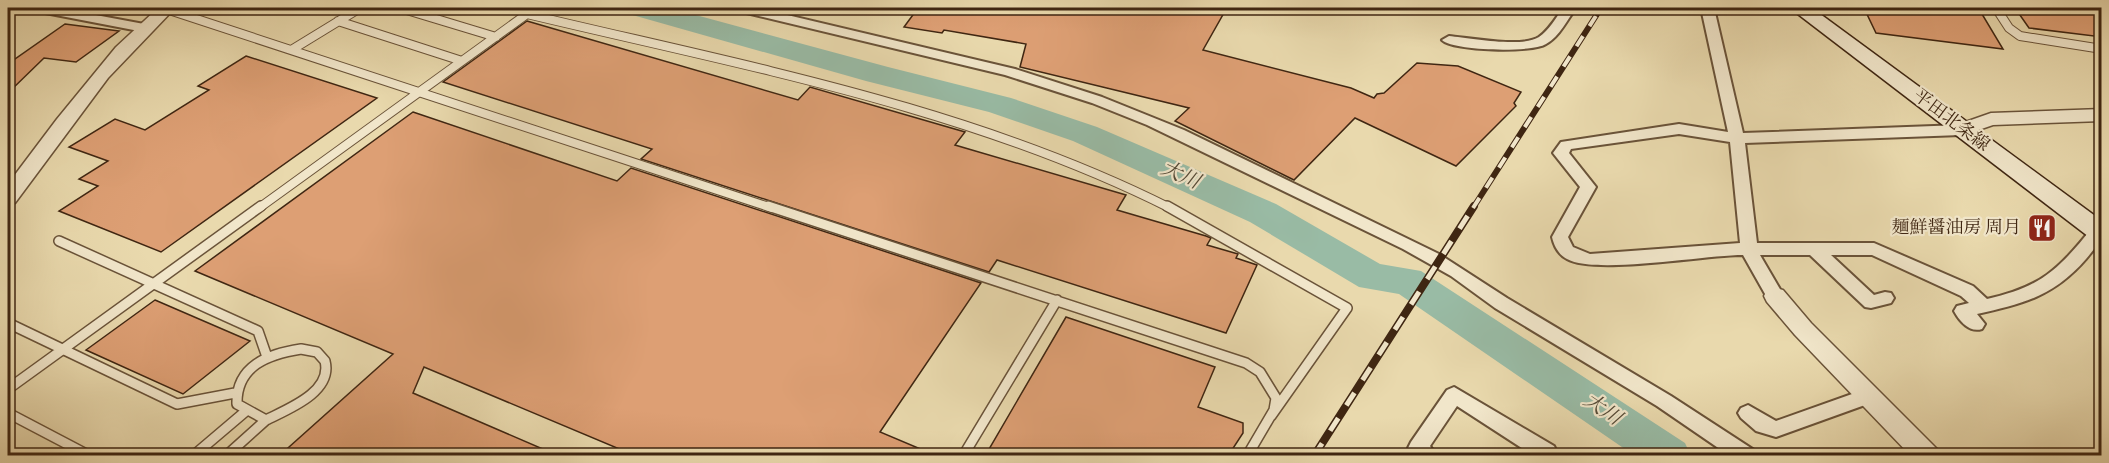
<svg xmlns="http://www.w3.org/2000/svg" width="2109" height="463" viewBox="0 0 2109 463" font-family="Vollkorn,'Noto Serif JP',serif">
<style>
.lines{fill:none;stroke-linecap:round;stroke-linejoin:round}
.river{fill:#99bba5;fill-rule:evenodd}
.building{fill:#dd9f74;stroke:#3f2612;stroke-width:1.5}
.service-far1-casing{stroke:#6a5339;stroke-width:10}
.service-casing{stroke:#6a5339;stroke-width:12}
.minor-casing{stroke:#6a5339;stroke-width:4}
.tertiary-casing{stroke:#6a5339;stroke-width:3}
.secondary-casing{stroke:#3f2612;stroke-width:3}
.service-far1{stroke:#f1e6ca;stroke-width:8}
.service{stroke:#f1e6ca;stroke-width:9}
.minor{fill:#f1e6ca;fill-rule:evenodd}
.tertiary{fill:#f1e6ca;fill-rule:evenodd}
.secondary{fill:#f1e6ca;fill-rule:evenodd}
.rail-far1-casing{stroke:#3f2612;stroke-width:6}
.rail-casing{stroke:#3f2612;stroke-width:8}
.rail-far1{stroke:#f1e6ca;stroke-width:4;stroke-dasharray:12;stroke-linecap:butt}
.rail{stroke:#f1e6ca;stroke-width:5;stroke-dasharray:15;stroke-linecap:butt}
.labels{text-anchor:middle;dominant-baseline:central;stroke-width:4.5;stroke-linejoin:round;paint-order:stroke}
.street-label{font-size:18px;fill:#3f2612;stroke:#f1e6ca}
.poi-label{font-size:18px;fill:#3f2612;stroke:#f1e6ca;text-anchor:end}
.water-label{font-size:20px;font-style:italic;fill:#564b37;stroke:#f1e6ca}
</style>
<rect width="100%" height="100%" fill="#e9d9ad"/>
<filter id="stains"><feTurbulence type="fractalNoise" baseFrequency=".00333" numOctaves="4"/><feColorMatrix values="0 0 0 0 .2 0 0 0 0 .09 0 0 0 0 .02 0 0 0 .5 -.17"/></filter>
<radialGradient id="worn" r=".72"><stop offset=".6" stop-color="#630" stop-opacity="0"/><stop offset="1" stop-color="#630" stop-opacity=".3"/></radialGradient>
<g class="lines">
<path class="river" d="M625 8H670L888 67 1011 98 1097 127 1276 204 1380 264 1421 271 1685 443 1691 456H1635L1399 294 1359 287 1250 222 1073 141 989 112 866 81 629 14Z
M2075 8H2102V18L2079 14Z"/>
</g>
<path class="building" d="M918 8H1207L1225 11 1203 50 1351 88 1374 98 1377 94 1384 93 1417 63 1458 66 1521 92 1514 103 1516 106 1456 166 1355 118 1294 180 1175 121 1189 108 1020 67 1026 44 944 30 942 33 904 27Z
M1864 8H1927L1982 14 2003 49 1876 33Z
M2015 8H2040L2102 15V37L2029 28Z
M527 21 798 100 810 87 965 132 955 145 1126 195 1117 210 1206 236 1211 238 1207 245 1238 254 1236 258 1257 265 1226 333 997 260 989 272 641 159 652 149 443 82Z
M65 24 119 31 76 62 44 58 8 93V64Z
M246 56 377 98 161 252 59 211 98 186 79 179 108 161 69 147 115 119 145 130 209 90 198 86Z
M413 112 617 181 631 168 981 283 880 432 937 456H636L424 367 413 393 559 456H279L393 354 195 271Z
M155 300 250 341 183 394 86 350Z
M1066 317 1215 367 1198 407 1243 423V433L1228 456H985Z"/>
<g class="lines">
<g class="service-far1-casing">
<path id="service-far1" d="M400 8 496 37
M1996 8 2009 28 2020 36 2102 49
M166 9 772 208
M338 21 462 61
M293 49 360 8
M259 208 527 14C744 66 969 107 1170 208"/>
</g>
<g class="service-casing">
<path id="service" d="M768 206 1246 363 1260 372 1276 398 1274 410 1247 456
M1167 206 1347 308 1271 416
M59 241 258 331 267 357
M8 323 177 404 235 393
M301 349 317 352 325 361C333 392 288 409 266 420L237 404C236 366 268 354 301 349Z
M8 389 261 206
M8 413 90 456
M193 456 246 411
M226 456 266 420
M963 456 1057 300"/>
</g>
<g class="minor-casing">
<path id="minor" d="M33 8H58L144 24 151 28 144 32 40 12Z
M736 8H758L1015 69 1102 97 1184 130 1439 254 1507 298 1671 396 1754 450 1757 456H1730L1657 406 1495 308 1451 276 1403 249 1147 125 1092 103 1005 75 738 11Z
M1563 8H1576C1567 20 1560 36 1546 44 1532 53 1453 51 1442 40L1449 36C1470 38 1522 48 1539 37 1549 30 1556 18 1563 8Z
M1701 8H1714L1743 133 1961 125 1968 130 1961 135 1745 143 1757 243H1874L1973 286 1987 299C2041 287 2058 270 2092 228L2102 227C2102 241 2095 248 2086 259 2054 296 2023 304 1977 314L1985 324 1982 329C1970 333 1960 322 1954 311L1957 306 1969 303 1961 296 1872 255H1831L1874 295 1885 292 1891 293 1894 298 1891 303 1871 308 1865 307 1810 255H1760L1784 296 1781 301 1775 302 1769 301 1743 255C1705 255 1595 275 1567 259 1559 255 1554 246 1552 237L1580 187 1553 153 1561 142 1679 124 1728 132ZM1679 134 1730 142 1740 243 1590 254 1573 247 1568 237 1596 187 1569 153 1571 149Z
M1454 387 1554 446 1557 452 1555 456H1534L1457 406 1430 446 1437 456H1413L1408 448 1411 442 1447 390Z
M1869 388 1876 391 1878 396 1876 401 1776 437 1756 431 1741 418 1738 413 1741 408 1748 405 1776 421Z"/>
</g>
<g class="tertiary-casing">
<path id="tertiary" d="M158 8H175L108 78 15 203 8 205V184L57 119 116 47Z
M2102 109V121L1993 125 1961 136 1954 134 1951 130 1954 126 1991 113Z
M1775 288 1783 290 1811 323 1937 449 1940 456H1911L1795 335 1767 302 1764 296 1767 290Z"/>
</g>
<g class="secondary-casing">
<path id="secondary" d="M1790 8H1812L2102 221V242L2093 240Z"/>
</g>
<use href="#service-far1" class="service-far1"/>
<use href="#service" class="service"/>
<use href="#minor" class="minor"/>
<use href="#tertiary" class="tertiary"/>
<use href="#secondary" class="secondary"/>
<g class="rail-far1-casing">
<path id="rail-far1" d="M1473 208 1601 8"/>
</g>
<g class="rail-casing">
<path id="rail" d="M1314 456 1474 206"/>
</g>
<use href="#rail-far1" class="rail-far1"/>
<use href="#rail" class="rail"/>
</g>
<defs>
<g id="restaurant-square" transform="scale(1.5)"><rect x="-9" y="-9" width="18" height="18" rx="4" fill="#8f2418" stroke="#f1e6ca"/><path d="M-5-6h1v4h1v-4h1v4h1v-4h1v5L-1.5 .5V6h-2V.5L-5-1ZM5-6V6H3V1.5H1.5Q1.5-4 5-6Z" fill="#fff"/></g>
</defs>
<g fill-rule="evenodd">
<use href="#restaurant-square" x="2042" y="228"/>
</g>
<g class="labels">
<g class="street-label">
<text transform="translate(1951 121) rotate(37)">平田北条線</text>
</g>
<g class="poi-label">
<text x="2021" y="228">麺鮮醤油房 周月</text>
</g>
<g class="water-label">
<text transform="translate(1180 176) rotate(24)">大川</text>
<text transform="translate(1602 410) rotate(34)">大川</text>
</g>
</g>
<rect width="2109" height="463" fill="none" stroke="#e9d9ad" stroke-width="30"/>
<rect x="9" y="9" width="2091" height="445" fill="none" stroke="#3f2612" stroke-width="3"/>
<rect x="15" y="15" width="2079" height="433" fill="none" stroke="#3f2612" stroke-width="1.5"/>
<rect width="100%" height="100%" filter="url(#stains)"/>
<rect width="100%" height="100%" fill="url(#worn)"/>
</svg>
